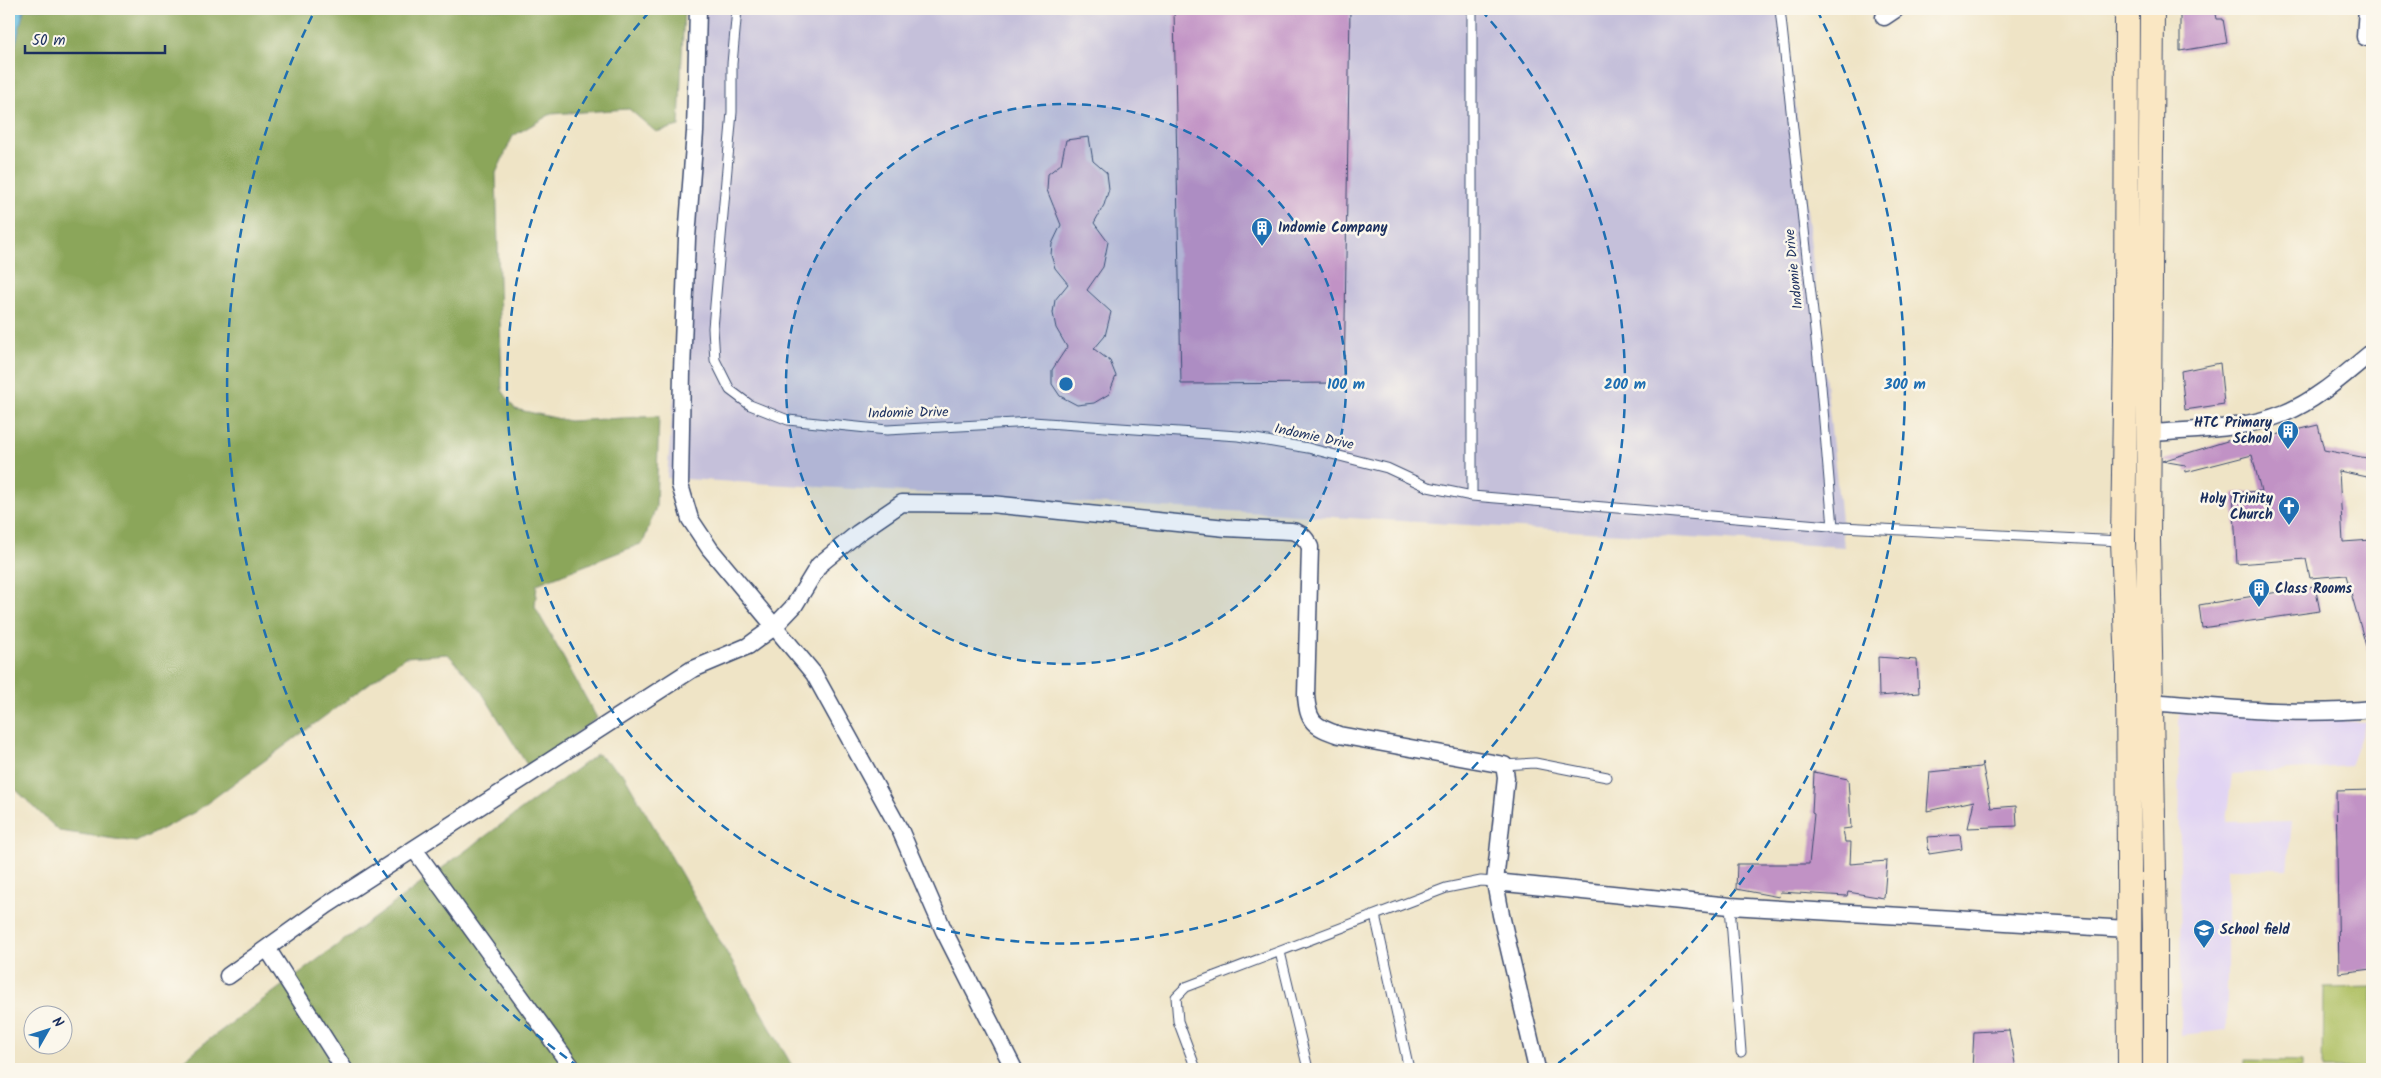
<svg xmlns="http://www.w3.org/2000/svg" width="2381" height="1078" viewBox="0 0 2381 1078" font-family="Kalam,sans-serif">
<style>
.built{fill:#e1d4f3}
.industrial{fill:#c5c0da}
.green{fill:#afc064;stroke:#657861}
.forest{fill:#8ba65a;stroke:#536a5c}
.water{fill:#62bce0;stroke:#3e769f}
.building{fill:#c192c5}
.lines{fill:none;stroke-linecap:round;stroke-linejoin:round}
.service-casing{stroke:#3b4a6e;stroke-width:11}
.minor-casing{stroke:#3b4a6e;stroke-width:19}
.secondary-casing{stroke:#3b4a6e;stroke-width:26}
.service{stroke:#fff;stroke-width:9}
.minor{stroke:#fff;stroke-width:16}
.secondary{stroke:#fae7c3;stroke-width:24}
.ring{fill:none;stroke:#1f6fb2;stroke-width:2.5;stroke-dasharray:9 6}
.labels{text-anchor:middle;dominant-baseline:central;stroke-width:5;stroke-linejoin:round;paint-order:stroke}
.poi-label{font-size:14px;font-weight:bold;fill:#1b2f5e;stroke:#fbf7ec;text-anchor:start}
.street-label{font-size:14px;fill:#1b2f5e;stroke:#fbf7ec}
.centre{fill:#1f6fb2;stroke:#fbf7ec;stroke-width:2.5}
.ring-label{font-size:15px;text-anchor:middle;font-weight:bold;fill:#1f6fb2;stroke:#fbf7ec;stroke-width:5;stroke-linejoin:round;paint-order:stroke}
</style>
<rect width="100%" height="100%" fill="#fbf7ec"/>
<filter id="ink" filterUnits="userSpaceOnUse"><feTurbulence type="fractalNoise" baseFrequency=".02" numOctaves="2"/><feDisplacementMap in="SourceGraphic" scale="10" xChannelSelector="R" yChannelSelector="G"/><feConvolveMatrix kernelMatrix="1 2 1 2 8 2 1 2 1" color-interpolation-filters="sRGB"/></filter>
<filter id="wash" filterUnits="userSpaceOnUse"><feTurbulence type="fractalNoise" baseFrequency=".0096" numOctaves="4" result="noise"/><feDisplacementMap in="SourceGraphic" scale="20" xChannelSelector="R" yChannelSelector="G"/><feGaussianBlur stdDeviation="1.12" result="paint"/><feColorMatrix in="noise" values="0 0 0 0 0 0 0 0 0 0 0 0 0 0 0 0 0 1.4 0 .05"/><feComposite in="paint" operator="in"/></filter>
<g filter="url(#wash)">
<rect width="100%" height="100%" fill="#efe4c6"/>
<path class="built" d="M2179 713 2366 722 2350 766 2232 774 2226 822 2292 821 2287 869H2227V1030L2181 1035Z"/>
<path class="industrial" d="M706 9H1785L1844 547 667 478Z"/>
<path class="green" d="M2372 987V1069H2323L2324 988Z
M2245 1060 2302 1061V1069H2245Z"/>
<path class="forest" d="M24 9H684L679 126 656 132 629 109 551 114 513 136 496 173 502 390 515 409 569 421 659 416 656 507 643 543 537 584 535 607 597 718 529 768 481 691 448 654 405 657 195 812 136 842 59 831 9 783V72Z
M597 754 624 775 794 1069H173L207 1041Z"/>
<path class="water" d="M9 9H24L9 72Z"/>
<g id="blocks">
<path class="building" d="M1174 9H1350L1344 383 1181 384Z
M2180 9H2215L2217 19H2223L2227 43 2180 51Z
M1089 137 1093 161 1107 173 1109 189 1104 205 1094 223 1108 242 1103 267 1087 290 1111 312 1105 336 1094 349 1110 361 1116 376 1109 394 1094 403 1077 405 1060 396 1052 384V370L1067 347 1056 328 1053 313 1055 300 1068 284 1055 268 1051 255 1052 244 1061 225 1047 190 1048 174 1061 164 1066 140Z
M2220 363 2224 404 2185 410 2181 371Z
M2318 425 2324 450 2372 459V478L2339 471 2343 542 2372 540V652L2368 653 2346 575 2310 578 2306 559 2237 564 2233 493 2261 491 2252 455 2186 472 2185 465 2162 461 2240 437 2242 443Z
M2315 586 2320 611 2202 628 2199 605Z
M1878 657 1917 660 1919 693 1879 696Z
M1982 762 1991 808 2016 806 2017 826 1968 828 1974 801 1927 811 1930 772 1981 767Z
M1814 772 1848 779 1851 828 1843 829 1845 842H1851L1850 864 1887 861 1884 898 1848 892 1847 896 1780 892 1779 897 1736 889 1737 864H1809L1814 814 1812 813Z
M2372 790V969L2339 973 2336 791Z
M1960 835 1962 849 1929 854 1927 837Z
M2009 1030 2016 1069H1972L1974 1032Z"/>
</g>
</g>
<g filter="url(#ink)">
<use href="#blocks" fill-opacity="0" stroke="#3b4a6e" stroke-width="1"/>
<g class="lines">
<g class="service-casing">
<path id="service" d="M737 9 732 64V112L713 328 715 360 730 390 750 405 788 420 887 430 1032 422 1238 436 1308 448 1387 468 1428 487 1472 496 1842 527 2121 541
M1780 9 1821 386 1833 527
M1472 496V9
M1504 765 1535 763 1607 777
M1730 906 1741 1052
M1375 915 1409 1069
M1280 952 1308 1069
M1196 1069 1178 1021 1176 997 1186 987 1446 888 1481 881 1495 882"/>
</g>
<g class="minor-casing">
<path id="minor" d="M698 9 695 132 687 238 682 371 680 485 690 519 710 549 814 674 901 832 944 931 1014 1069
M1884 17 1896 9
M2365 37 2367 9
M2149 433C2193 430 2243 430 2285 413 2317 400 2345 374 2372 352
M2151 702C2225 708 2299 716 2372 709
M414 849 573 1069
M1495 882 1730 906 2128 929
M267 948 344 1069
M228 976 327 905 691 670 748 646 774 627 794 606 819 565 858 533 902 503 991 504 1226 528 1291 531C1300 532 1306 538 1310 547L1306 695C1308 722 1313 726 1339 735L1504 765 1506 778 1495 882 1501 915 1537 1069"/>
</g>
<g class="secondary-casing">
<path id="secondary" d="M2127 9 2126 339 2123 541 2128 667 2130 1069
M2152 9 2148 540 2155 930V1069"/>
</g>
<use href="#service" class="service"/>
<use href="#minor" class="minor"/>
<use href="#secondary" class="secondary"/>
</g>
</g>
<circle cx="1066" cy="384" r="280" fill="#1f6fb2" fill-opacity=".12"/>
<g class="ring">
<circle cx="1066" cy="384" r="280"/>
<path d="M1481 10A559 559 0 1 1 651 10"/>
<path d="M579 1067A839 839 0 0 1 315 10M1817 10A839 839 0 0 1 1553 1067"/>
</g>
<defs>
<g id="building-pin" transform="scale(1.125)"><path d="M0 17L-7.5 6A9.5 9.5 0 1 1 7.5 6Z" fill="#1f6fb2" stroke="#fbf7ec"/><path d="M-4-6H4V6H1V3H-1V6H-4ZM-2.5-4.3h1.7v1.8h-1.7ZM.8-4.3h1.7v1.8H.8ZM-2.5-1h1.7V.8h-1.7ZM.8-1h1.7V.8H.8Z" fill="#fff"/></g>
<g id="church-pin" transform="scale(1.125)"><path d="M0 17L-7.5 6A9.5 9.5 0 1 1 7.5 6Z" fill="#1f6fb2" stroke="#fbf7ec"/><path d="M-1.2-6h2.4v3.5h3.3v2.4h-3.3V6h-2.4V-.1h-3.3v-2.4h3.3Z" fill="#fff"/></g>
<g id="school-pin" transform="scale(1.125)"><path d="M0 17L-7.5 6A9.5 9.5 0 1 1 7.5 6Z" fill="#1f6fb2" stroke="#fbf7ec"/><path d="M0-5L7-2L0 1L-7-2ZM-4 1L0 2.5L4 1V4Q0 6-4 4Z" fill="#fff"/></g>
</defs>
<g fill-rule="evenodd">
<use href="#building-pin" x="1262" y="228"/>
<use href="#building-pin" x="2288" y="431"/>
<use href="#church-pin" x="2289" y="507"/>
<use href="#building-pin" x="2259" y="589"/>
<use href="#school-pin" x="2204" y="930"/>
</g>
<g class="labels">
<g class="poi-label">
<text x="1278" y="228">Indomie Company</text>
<text x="2272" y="423" text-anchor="end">HTC Primary<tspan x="2272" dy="16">School</tspan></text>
<text x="2273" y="499" text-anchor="end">Holy Trinity<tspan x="2273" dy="16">Church</tspan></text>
<text x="2275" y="589">Class Rooms</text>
<text x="2220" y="930">School field</text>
</g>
<g class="street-label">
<text transform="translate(1794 269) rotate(-96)">Indomie Drive</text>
<text transform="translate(908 413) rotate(-1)">Indomie Drive</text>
<text transform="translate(1314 437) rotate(12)">Indomie Drive</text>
</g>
</g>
<circle cx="1066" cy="384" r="8" class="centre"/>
<g class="ring-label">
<text x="1346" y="389">100 m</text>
<text x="1625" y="389">200 m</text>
<text x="1905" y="389">300 m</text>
</g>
<rect width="2381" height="1078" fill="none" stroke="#fbf7ec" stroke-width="30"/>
<g transform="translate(48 1030) rotate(51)"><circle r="24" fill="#fbf7ec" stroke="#a1a7b3"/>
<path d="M0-4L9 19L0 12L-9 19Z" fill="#1f6fb2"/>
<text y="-8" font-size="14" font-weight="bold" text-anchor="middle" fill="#1b2f5e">N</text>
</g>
<path d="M25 45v8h140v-8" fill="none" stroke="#1b2f5e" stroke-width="2.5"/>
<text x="32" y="45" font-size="15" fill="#1b2f5e" stroke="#fbf7ec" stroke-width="4" paint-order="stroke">50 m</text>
</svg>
